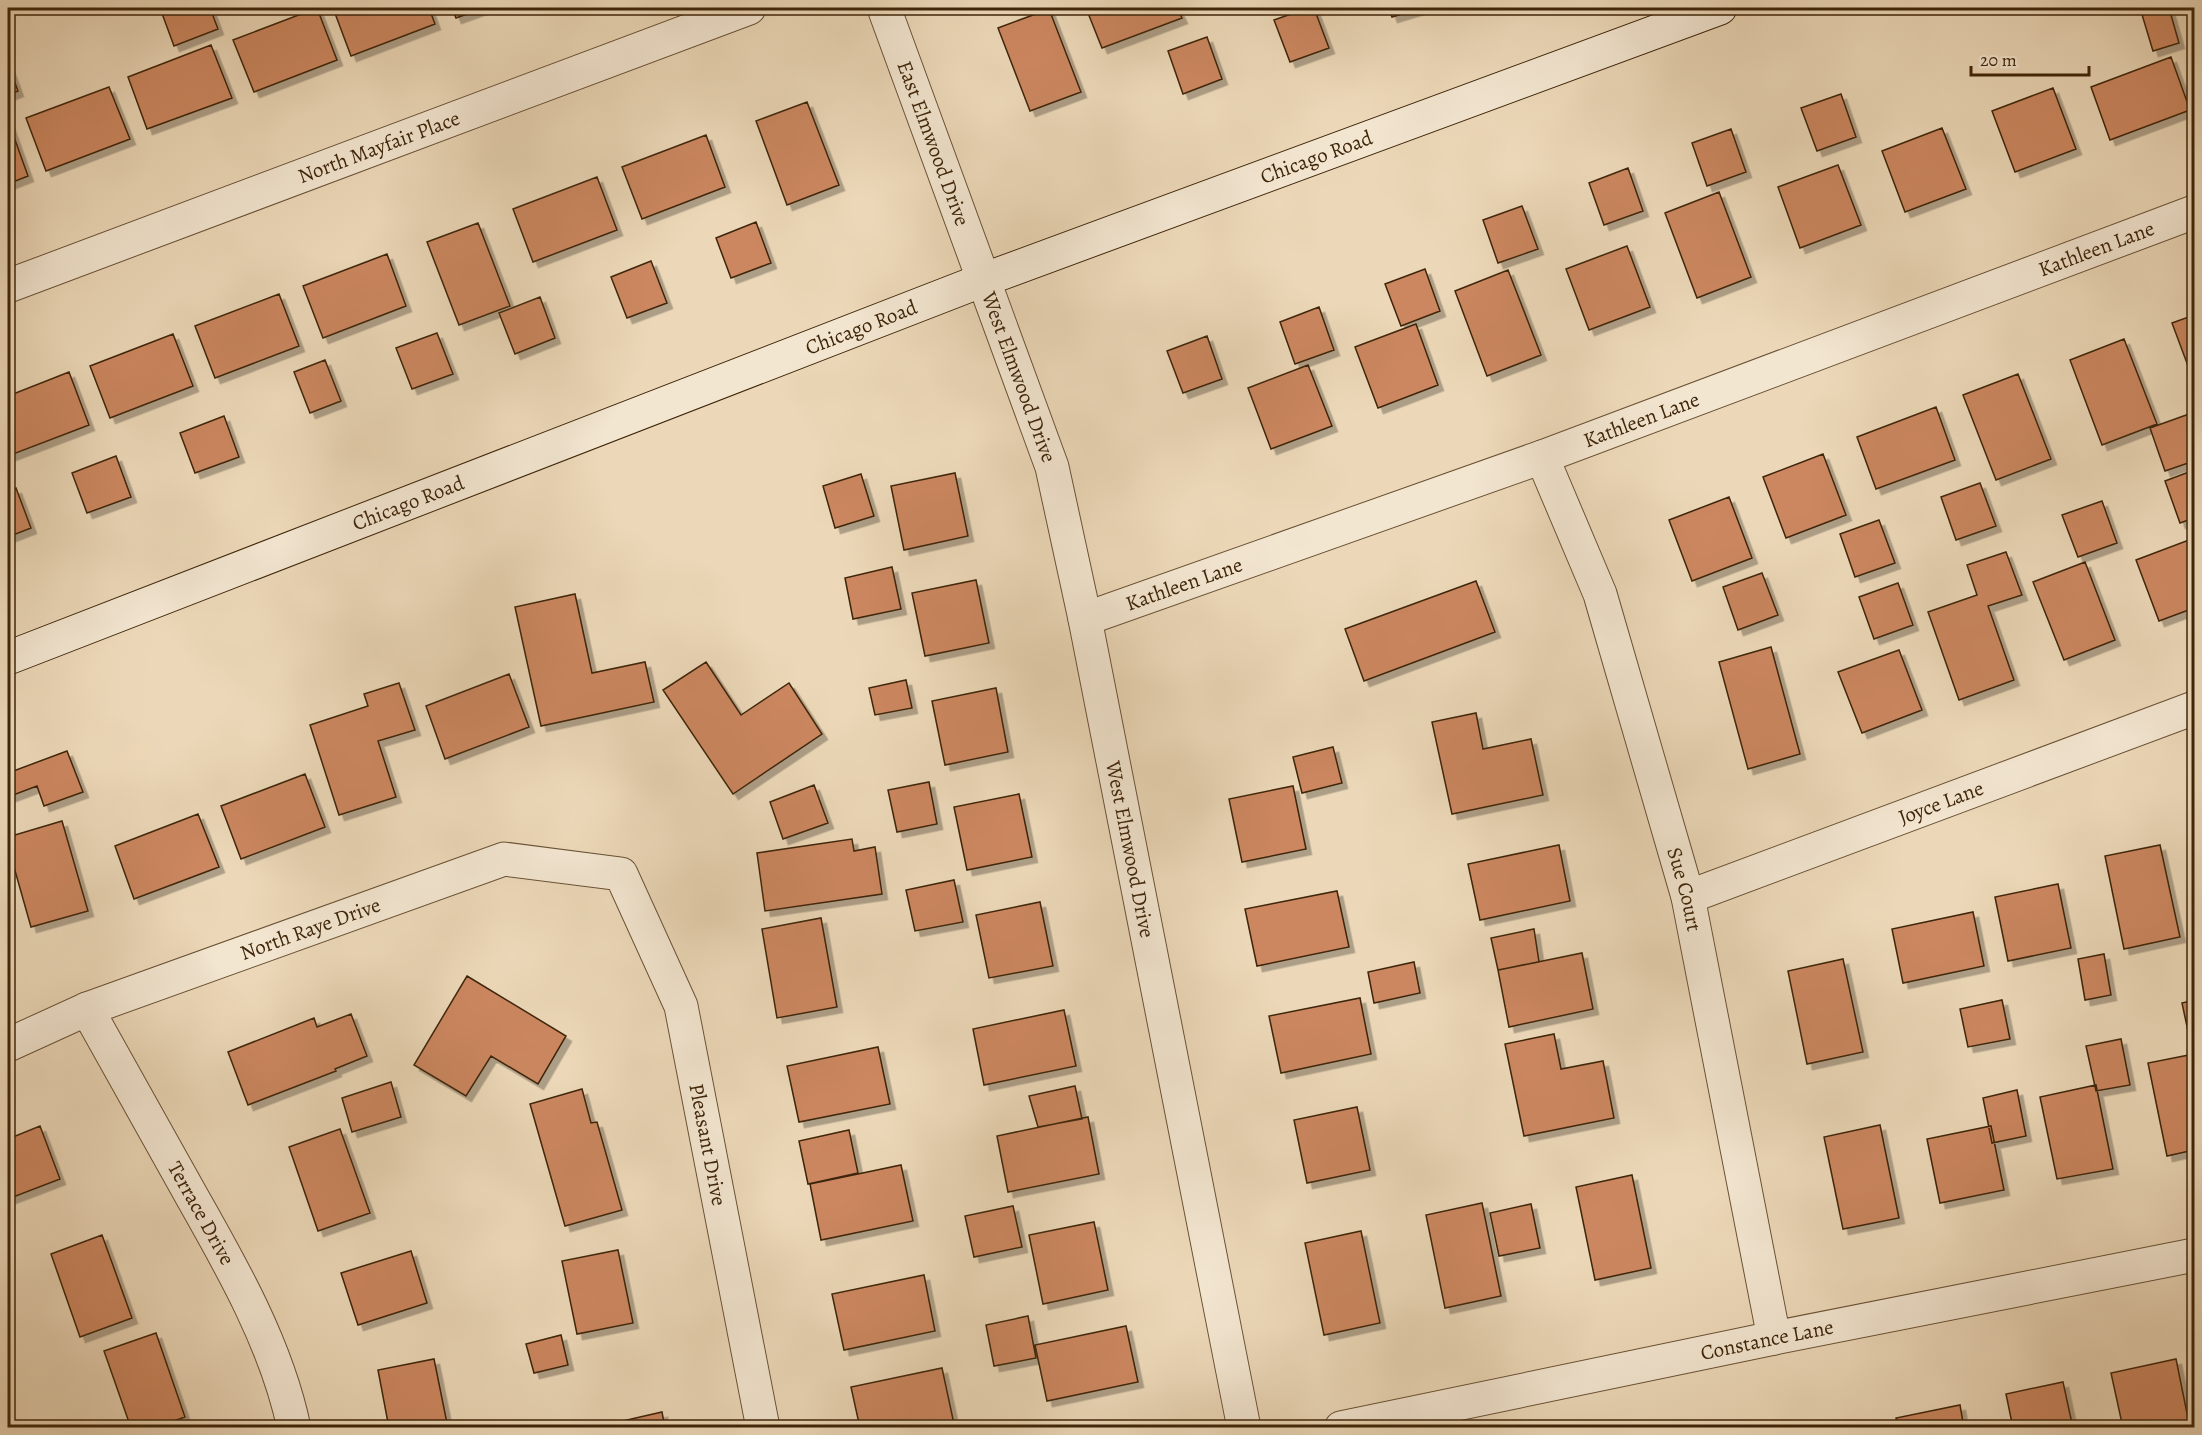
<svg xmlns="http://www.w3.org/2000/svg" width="2202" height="1435" viewBox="0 0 2202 1435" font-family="Alegreya,serif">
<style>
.building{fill:#cc8761;stroke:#3e2509;stroke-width:1.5;filter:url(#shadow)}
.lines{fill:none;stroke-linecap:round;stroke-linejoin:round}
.street-casing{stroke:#6a5235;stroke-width:35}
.secondary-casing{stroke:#3e2509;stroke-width:35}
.street{stroke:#f3e6d1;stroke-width:33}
.secondary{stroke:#f3e6d1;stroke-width:33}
.labels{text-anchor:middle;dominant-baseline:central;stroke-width:6;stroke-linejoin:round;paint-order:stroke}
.street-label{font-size:21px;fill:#3e2509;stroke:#f3e6d1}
</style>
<defs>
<filter id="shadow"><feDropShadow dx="5.5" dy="5.5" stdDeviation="0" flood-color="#0004"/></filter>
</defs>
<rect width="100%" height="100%" fill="#ecd8b8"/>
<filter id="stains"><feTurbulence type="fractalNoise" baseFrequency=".00333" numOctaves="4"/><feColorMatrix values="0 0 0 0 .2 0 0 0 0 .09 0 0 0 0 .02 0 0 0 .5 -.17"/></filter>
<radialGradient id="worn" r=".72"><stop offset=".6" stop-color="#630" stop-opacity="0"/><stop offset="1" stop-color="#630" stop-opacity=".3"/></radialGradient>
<path class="building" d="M160 8H210L218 29 174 46Z
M317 8 337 60 254 92 233 40Z
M333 8H429L435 24 351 56Z
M452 8H484L456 18Z
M1086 8H1177L1182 18 1102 48Z
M1308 8H1314L1329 48 1290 62 1274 20Z
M1389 8H1422L1392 17Z
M2140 8H2169L2179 43 2153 51Z
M1049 9 1081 92 1030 111 998 28Z
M1207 37 1222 79 1183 94 1168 51Z
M211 45 232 98 147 129 128 77Z
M2171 57 2190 110 2110 140 2091 87Z
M8 64 18 91 8 95Z
M109 87 130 139 46 171 26 118Z
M2053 88 2076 149 2015 172 1992 111Z
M1841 94 1856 137 1817 151 1801 108Z
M807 102 839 185 787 205 756 121Z
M9 123 28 176 8 184V124Z
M1942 128 1966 189 1905 212 1882 151Z
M1731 129 1746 172 1707 186 1692 143Z
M706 135 725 187 642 219 622 167Z
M1838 165 1861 225 1800 248 1778 187Z
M1628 168 1643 211 1604 225 1589 183Z
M597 177 617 230 533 262 513 209Z
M1719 192 1751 277 1697 298 1665 213Z
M1522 206 1538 249 1498 263 1483 220Z
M756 222 771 263 731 278 716 238Z
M478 223 510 306 459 325 427 242Z
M1627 246 1650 307 1589 330 1566 269Z
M387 254 406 306 323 338 303 286Z
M651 261 667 303 627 318 611 277Z
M1425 269 1440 311 1401 326 1385 284Z
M1508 270 1541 355 1487 376 1455 291Z
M279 294 299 346 215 378 195 326Z
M540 297 555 338 515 354 499 313Z
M1319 307 1334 350 1295 364 1280 322Z
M2194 315V382L2172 323Z
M1416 324 1438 385 1378 408 1355 347Z
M437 333 453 374 412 389 396 348Z
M173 334 193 386 110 418 90 366Z
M1207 336 1222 379 1183 393 1167 351Z
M2124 339 2157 424 2102 445 2070 360Z
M325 360 341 401 310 413 294 372Z
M1308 365 1332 426 1271 449 1248 388Z
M69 372 89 425 8 456V396Z
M2018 374 2051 459 1996 480 1963 395Z
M1936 407 1955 460 1876 489 1857 437Z
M2189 414 2194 428V461L2165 471 2150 428Z
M224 416 239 457 195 473 180 433Z
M1823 454 1846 515 1786 538 1763 477Z
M116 456 131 497 87 513 72 473Z
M2194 470V518L2180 523 2165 481Z
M955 473 968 536 904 550 891 486Z
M861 474 874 516 835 528 823 486Z
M1980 483 1996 526 1956 540 1941 497Z
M16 488 31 528 8 537V491Z
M1729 497 1752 558 1692 581 1669 520Z
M2102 501 2117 543 2078 557 2062 515Z
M1879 520 1895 563 1855 577 1840 534Z
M2194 538V608L2159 621 2136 560Z
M2006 552 2022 595 1988 606 2014 680 1959 700 1928 612 1977 595 1967 565Z
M2085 562 2115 640 2064 660 2033 582Z
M892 567 901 609 853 619 845 578Z
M1762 573 1778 615 1738 630 1723 587Z
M976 580 989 643 925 656 912 593Z
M1476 581 1495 632 1364 681 1345 629Z
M1898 583 1913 625 1874 639 1859 597Z
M575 594 592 673 645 662 654 702 541 726 515 607Z
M1771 647 1800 754 1748 769 1719 662Z
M1899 650 1922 710 1862 733 1838 672Z
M706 662 741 715 789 683 822 734 733 794 663 690Z
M509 674 529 727 445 759 426 706Z
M906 680 912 708 875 715 869 688Z
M399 683 415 730 378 741 396 797 339 815 310 725 368 706 364 694Z
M996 688 1008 752 945 765 932 701Z
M1476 713 1483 749 1531 739 1543 795 1452 814 1432 722Z
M1333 747 1342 783 1302 793 1293 757Z
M67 751 83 792 44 806 37 786 8 797V773Z
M305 774 325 827 241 859 221 806Z
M929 782 937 824 897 832 888 790Z
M814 785 828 823 783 839 770 802Z
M1293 786 1306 849 1242 862 1229 799Z
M1019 794 1032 857 967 870 954 807Z
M198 814 219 867 134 899 115 846Z
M62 821 88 911 31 927 8 846V837Z
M852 839 854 851 875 847 882 894 765 911 757 853Z
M1559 845 1570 901 1480 920 1468 864Z
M2160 845 2180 937 2124 949 2105 856Z
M954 880 963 922 915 931 906 890Z
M2058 884 2071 948 2008 961 1995 897Z
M1337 891 1349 947 1257 966 1245 909Z
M1040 902 1053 966 989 978 976 915Z
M1973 912 1984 966 1903 983 1892 929Z
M821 918 837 1007 777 1018 762 929Z
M1534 929 1539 962 1498 970 1491 938Z
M1582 953 1593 1009 1509 1027 1498 970Z
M2104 954 2111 995 2085 1000 2078 959Z
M1843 959 1863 1052 1807 1064 1788 971Z
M1414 962 1420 993 1374 1003 1368 972Z
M467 976 566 1036 538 1084 491 1056 466 1096 414 1065Z
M1360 998 1371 1054 1281 1073 1269 1016Z
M2002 1000 2010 1039 1968 1047 1960 1009Z
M2194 1000V1050H2192L2182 1003Z
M1064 1010 1076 1066 984 1085 973 1029Z
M351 1014 367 1056 335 1069 336 1071 248 1105 228 1052 314 1018 317 1027Z
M1554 1034 1561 1069 1603 1061 1614 1118 1524 1136 1505 1044Z
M2121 1039 2130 1085 2096 1091 2086 1046Z
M878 1047 890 1104 799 1122 787 1066Z
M2194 1054V1150L2167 1156 2148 1063Z
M391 1082 401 1117 352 1132 342 1098Z
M2096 1085 2113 1169 2057 1179 2040 1097Z
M1075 1086 1082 1119 1038 1127 1029 1096Z
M582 1089 591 1123 597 1122 622 1210 565 1226 530 1104Z
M2017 1090 2026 1136 1992 1143 1983 1098Z
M1357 1107 1370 1170 1307 1183 1294 1120Z
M1088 1117 1099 1174 1008 1192 997 1136Z
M1880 1125 1899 1218 1843 1229 1824 1137Z
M40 1126 60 1179 8 1199V1139Z
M1991 1126 2004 1190 1940 1203 1927 1139Z
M340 1129 370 1213 318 1231 289 1147Z
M849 1130 858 1173 808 1184 799 1141Z
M901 1165 913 1221 821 1240 810 1184Z
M1632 1175 1651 1268 1595 1280 1576 1187Z
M1482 1203 1501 1296 1445 1308 1426 1215Z
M1531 1204 1540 1248 1499 1256 1490 1213Z
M1013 1206 1022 1247 974 1257 965 1216Z
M1094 1222 1108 1290 1043 1304 1029 1235Z
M1361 1231 1380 1323 1324 1335 1305 1243Z
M102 1235 132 1318 80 1337 51 1254Z
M618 1250 633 1323 577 1334 562 1261Z
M411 1251 427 1303 358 1325 341 1273Z
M924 1275 935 1331 844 1350 832 1294Z
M1028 1316 1036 1358 994 1366 986 1325Z
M1126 1326 1138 1382 1047 1401 1035 1345Z
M156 1333 185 1417 154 1428H131L104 1351Z
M561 1335 568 1365 534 1373 526 1344Z
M434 1359 448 1428H389L378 1370Z
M2176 1359 2189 1423 2167 1428H2123L2111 1373Z
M942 1368 954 1424 938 1428H860L851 1387Z
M2063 1382 2073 1428H2013L2006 1394Z
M1960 1405 1964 1428H1898L1896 1418Z
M662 1412 665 1428H619L618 1422Z"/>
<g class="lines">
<g class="street-casing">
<g id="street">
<path id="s1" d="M884 8 1052 467 1085 619 1244 1428"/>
<path id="s2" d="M8 286 749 8"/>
<path id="s3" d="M1542 457 1600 594 1688 897 1774 1338"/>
<path id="s4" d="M1085 619 1542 457 2194 212"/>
<path id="s5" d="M1688 897 2194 708"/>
<path id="s6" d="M87 1009C121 1071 157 1133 191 1195 232 1267 277 1346 294 1428"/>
<path id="s7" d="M8 1045 87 1009 504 859 621 874 681 1006 763 1428"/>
<path id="s8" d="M1341 1428 1774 1338 2194 1255"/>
</g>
</g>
<g class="secondary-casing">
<g id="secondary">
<path id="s9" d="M8 658 983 280 1720 8"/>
</g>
</g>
<use href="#street" class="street"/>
<use href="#secondary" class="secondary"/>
</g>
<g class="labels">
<g class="street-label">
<text stroke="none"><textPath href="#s1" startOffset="144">East Elmwood Drive</textPath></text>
<text stroke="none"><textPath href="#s2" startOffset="396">North Mayfair Place</textPath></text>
<text stroke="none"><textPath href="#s9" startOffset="1401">Chicago Road</textPath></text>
<text stroke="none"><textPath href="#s4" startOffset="1077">Kathleen Lane</textPath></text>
<text stroke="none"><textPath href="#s9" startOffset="915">Chicago Road</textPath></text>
<text stroke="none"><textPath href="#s1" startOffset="393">West Elmwood Drive</textPath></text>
<text stroke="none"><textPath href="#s4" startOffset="591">Kathleen Lane</textPath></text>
<text stroke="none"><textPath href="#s9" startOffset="429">Chicago Road</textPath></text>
<text stroke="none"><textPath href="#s4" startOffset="105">Kathleen Lane</textPath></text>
<text stroke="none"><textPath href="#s5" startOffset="270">Joyce Lane</textPath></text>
<text stroke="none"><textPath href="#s1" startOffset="879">West Elmwood Drive</textPath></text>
<text stroke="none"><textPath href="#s3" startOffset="456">Sue Court</textPath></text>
<text stroke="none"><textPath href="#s7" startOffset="324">North Raye Drive</textPath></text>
<text stroke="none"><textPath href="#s7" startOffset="934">Pleasant Drive</textPath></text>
<text stroke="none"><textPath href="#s6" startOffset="234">Terrace Drive</textPath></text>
<text stroke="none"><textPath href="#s8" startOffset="435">Constance Lane</textPath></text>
</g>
</g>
<rect width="2202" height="1435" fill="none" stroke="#ecd8b8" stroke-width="30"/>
<rect x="9" y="9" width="2184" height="1417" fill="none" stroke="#3e2509" stroke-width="3"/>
<rect x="15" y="15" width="2172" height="1405" fill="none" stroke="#3e2509" stroke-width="1.5"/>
<path d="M1971 66v9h118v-9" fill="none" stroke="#3e2509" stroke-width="3"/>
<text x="1980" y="66" font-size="18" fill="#3e2509" stroke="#f3e6d1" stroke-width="4.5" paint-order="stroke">20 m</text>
<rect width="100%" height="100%" filter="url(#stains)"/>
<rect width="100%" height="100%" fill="url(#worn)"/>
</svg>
